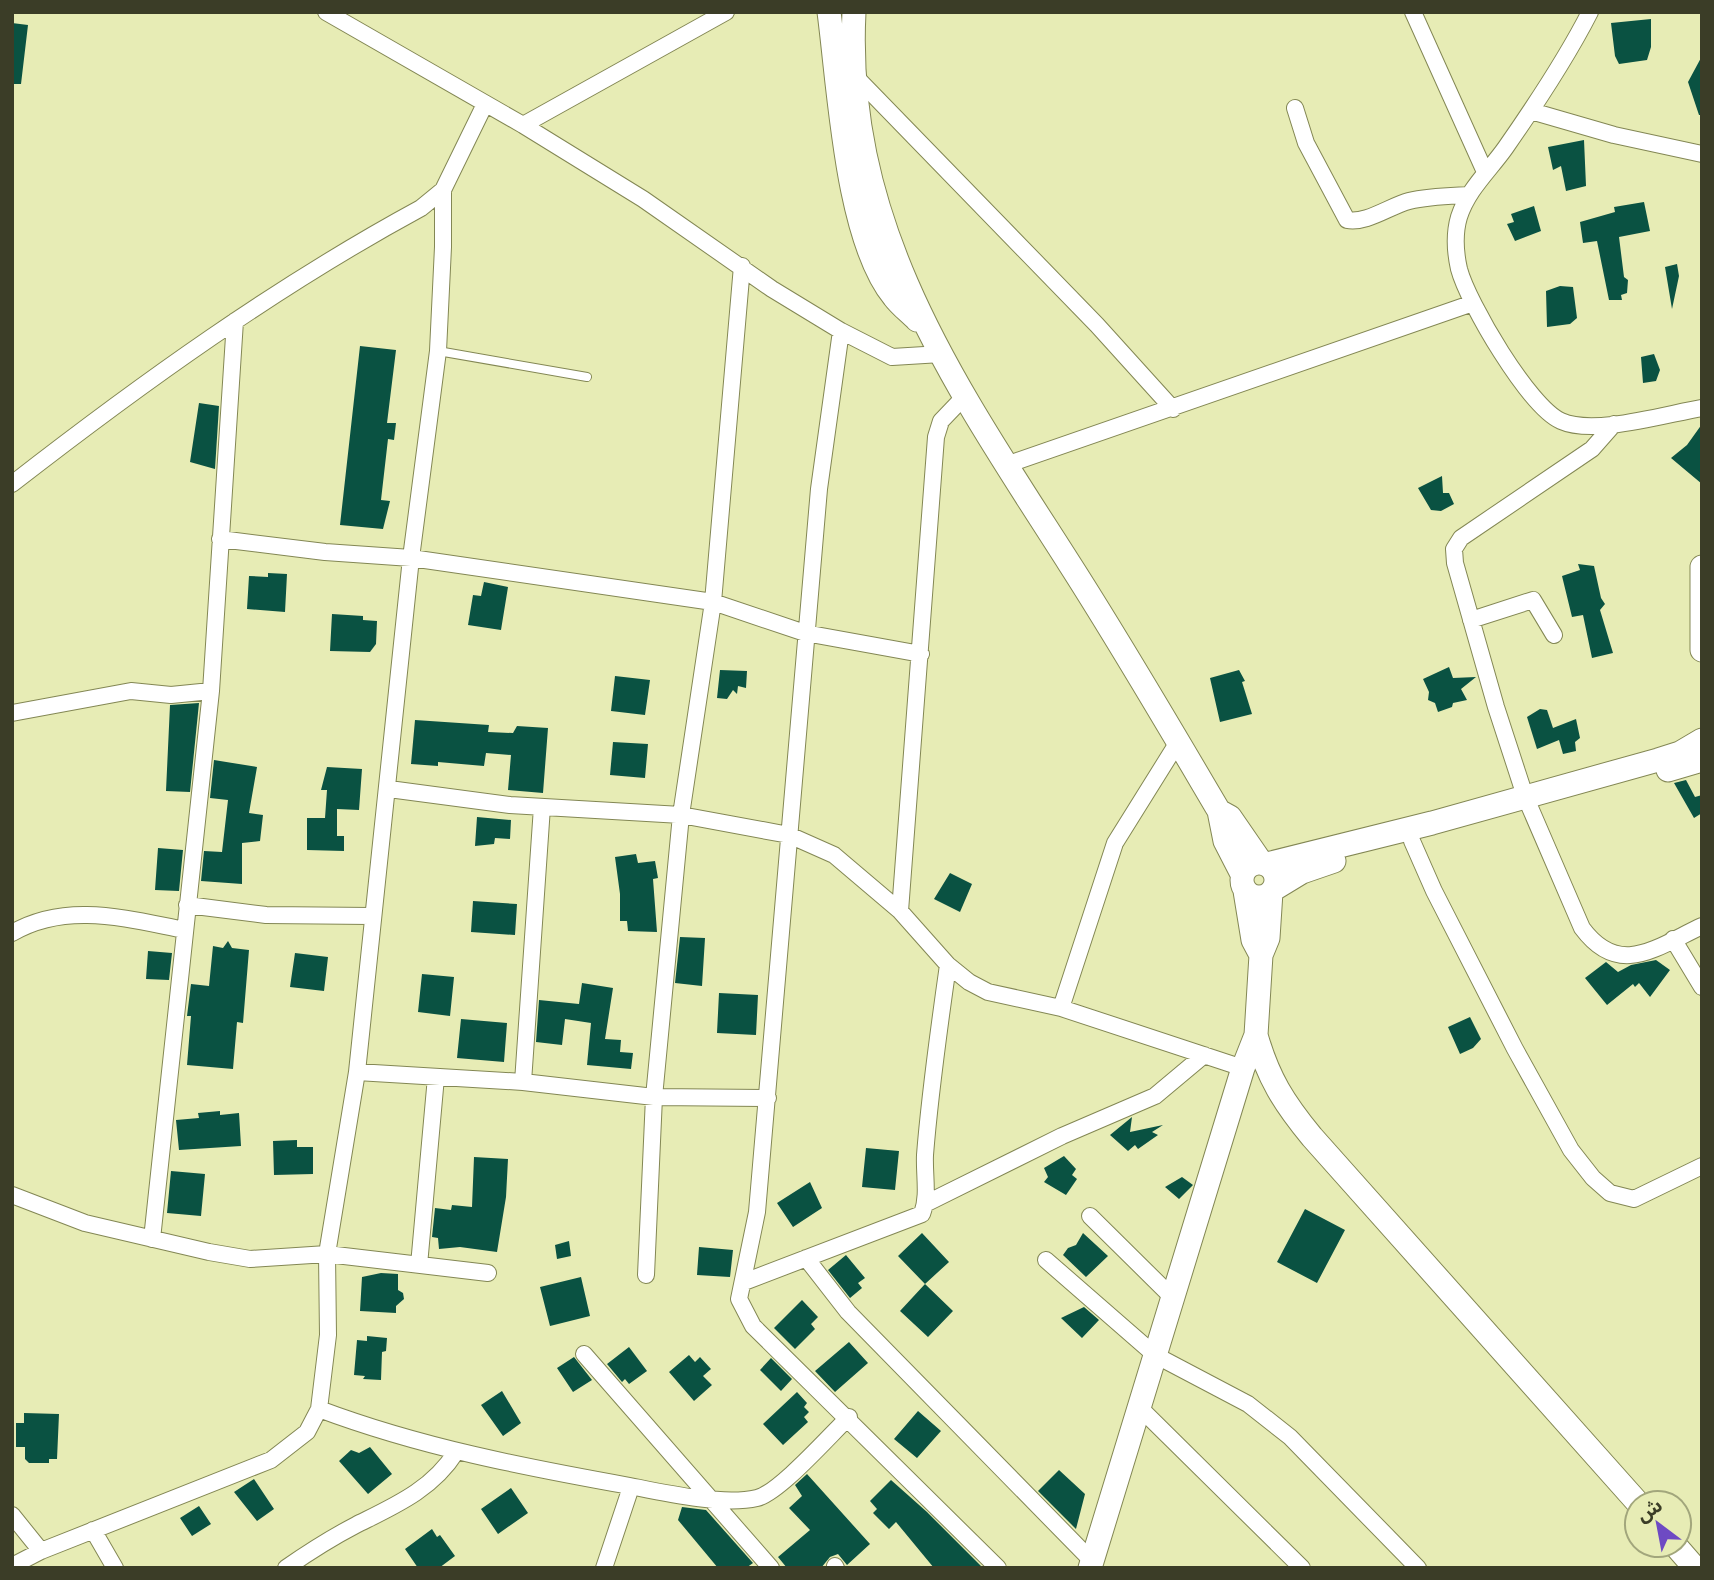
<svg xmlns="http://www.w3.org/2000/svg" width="1714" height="1580" viewBox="0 0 1714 1580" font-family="'Times New Roman','Noto Sans Arabic',serif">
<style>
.building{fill:#0a5242}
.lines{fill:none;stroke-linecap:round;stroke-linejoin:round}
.lane-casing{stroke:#838754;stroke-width:10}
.street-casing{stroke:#838754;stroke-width:18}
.secondary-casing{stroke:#838754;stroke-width:25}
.lane{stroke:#fff;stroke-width:8}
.street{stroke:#fff;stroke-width:16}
.secondary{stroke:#fff;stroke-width:23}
</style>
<rect width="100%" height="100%" fill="#e7ecb5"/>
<path class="building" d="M1651 19V47L1647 60 1619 64 1615 56 1611 23Z
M12 23 28 25 21 84H12Z
M1702 56V115H1699L1688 82Z
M1584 140 1586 186 1566 191 1561 166 1553 170 1548 147Z
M1644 202 1650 231 1619 237 1624 277 1628 280 1627 293 1621 295 1622 300H1609L1597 241 1583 243 1580 222 1615 212 1614 207Z
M1534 206 1541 231 1515 241 1507 224 1514 222 1511 214Z
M1677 264 1679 276 1672 309 1665 267Z
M1560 286 1573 287 1577 318 1570 324 1547 327 1546 291Z
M360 346 396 350 387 423H396L394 440 388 439 381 500 390 501 383 529 340 525Z
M1654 354 1660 370 1656 381 1643 383 1641 357Z
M199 403 219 406 215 469 190 462Z
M1702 424V484L1671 458 1687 445Z
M1442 476 1443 493H1449L1454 504 1441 511 1431 510 1418 488Z
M1578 564 1594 566 1601 598 1605 604 1600 610 1613 653 1592 658 1583 615 1572 617 1562 576 1580 570Z
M268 573 287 574 285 612 247 609 249 576 268 577Z
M484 582 508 587 501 630 468 625 473 595 481 596Z
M332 614 363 616V620L377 621 376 644 370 652 330 651Z
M1449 667 1453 678 1476 677 1461 689 1467 700 1453 703 1452 707 1438 712 1435 703 1428 700 1429 692 1423 679Z
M720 670 747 671 746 688 738 686 737 694 733 690 727 699 717 698Z
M1239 670 1245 681 1242 682 1252 714 1220 722 1210 678Z
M615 676 650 680 645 715 611 711Z
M199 703 190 792 166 791 170 705Z
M1540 709 1547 710 1553 728 1576 719 1580 738 1575 742 1576 751 1563 754 1559 740 1537 749 1527 717Z
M415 720 489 725 488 732 513 733 517 726 548 728 543 793 508 790 511 755 486 753 484 766 438 762V766L411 764Z
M613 742 648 744 645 778 610 775Z
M214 760 257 767 249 813 263 815 260 841 242 843V884L201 881 204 851 222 852 228 800 210 798Z
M327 767 362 769 359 810 337 809V836H344V851L307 850V818H325L327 790H321Z
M1686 780 1695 797 1702 795V813L1694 818 1674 783Z
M477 817 511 820 510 839 495 838 494 844 475 846Z
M158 848 183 850 179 891 155 890Z
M636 854 638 863 655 861 658 878 653 879 657 932 628 931 627 921H620V894L615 857Z
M950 873 972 884 960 912 934 899Z
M473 901 517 904 515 935 471 932Z
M680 937 705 938 702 986 675 983Z
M228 941 232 948 249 950 243 1023 237 1022 233 1069 187 1065 191 1016H187L191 984 209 986 213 946 223 948Z
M148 951 172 953 169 980 146 979Z
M295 953 328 957 324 991 290 987Z
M1656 960 1670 970 1650 997 1639 983 1635 987 1633 984 1607 1005 1585 978 1606 962 1618 972 1631 965Z
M422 974 454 977 450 1016 418 1012Z
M582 983 613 988 605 1039 621 1040 620 1052 633 1053 631 1069 587 1065 591 1023 565 1019 562 1045 536 1042 539 1000 579 1004Z
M719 993 758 995 756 1035 717 1033Z
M1470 1017 1481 1039 1473 1048 1460 1054 1448 1027Z
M461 1019 507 1023 504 1062 457 1058Z
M220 1111V1115L239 1113 241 1146 179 1150 176 1120 199 1118 198 1113Z
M1132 1117 1130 1132 1163 1125 1152 1132 1158 1135 1138 1149 1135 1145 1128 1151 1110 1135Z
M297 1140V1147H313V1174L274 1175 273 1141Z
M866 1148 899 1151 895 1190 862 1187Z
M1064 1156 1076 1169 1072 1175 1077 1179 1066 1195 1044 1182 1048 1177 1044 1168Z
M474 1157 508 1159 506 1197 497 1252 460 1247 439 1249 438 1238 432 1237 435 1208 451 1210 452 1205 472 1207Z
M171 1171 205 1174 201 1216 167 1213Z
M1182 1177 1193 1185 1179 1199 1165 1187Z
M810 1182 822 1208 793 1227 777 1203Z
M1305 1209 1345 1230 1317 1283 1277 1262Z
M922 1233 949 1262 925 1284 898 1256Z
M1083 1233 1108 1256 1086 1277 1063 1255 1068 1248 1076 1245Z
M569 1241 571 1256 557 1259 555 1245Z
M699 1247 733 1250 730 1277 697 1275Z
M846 1255 865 1278 858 1283 862 1288 850 1298 828 1270Z
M381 1273 398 1274V1290L403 1293 404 1299 396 1306V1313L360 1311 362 1277Z
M581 1277 590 1316 550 1326 540 1287Z
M925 1284 953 1311 928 1337 900 1311Z
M802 1300 818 1317 811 1324 815 1329 795 1349 774 1328Z
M1084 1307 1099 1320 1082 1338 1061 1318Z
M367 1336 387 1338 386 1351 382 1352 381 1380 363 1379 365 1376 354 1375 357 1340 367 1341Z
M849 1342 868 1363 835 1392 815 1371Z
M629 1347 647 1371 629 1384 625 1379 622 1382 607 1364Z
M689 1355 695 1362 700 1357 711 1369 703 1376 712 1385 694 1401 669 1372Z
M574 1357 592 1380 573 1392 557 1368Z
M771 1358 792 1379 781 1391 760 1370Z
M502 1391 521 1423 503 1436 481 1405Z
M797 1392 807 1403 804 1407 809 1412 804 1417 808 1422 783 1445 763 1424Z
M918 1411 941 1431 917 1458 894 1439Z
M24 1413 59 1414 57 1459H49V1463H29L25 1459V1447H16V1423H24Z
M370 1447 392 1474 368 1494 339 1461 351 1450 359 1453Z
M1059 1470 1085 1494 1076 1529 1038 1491Z
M807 1474 870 1544 847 1565 838 1554 830 1557 821 1568H787L778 1557 810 1530 789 1508 802 1496 795 1485Z
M254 1479 274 1509 257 1521 234 1492Z
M891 1480 927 1512 983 1568H934L896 1522 889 1529 873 1513 877 1509 870 1501Z
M511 1488 528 1513 498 1534 481 1509Z
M199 1506 211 1524 192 1536 180 1518Z
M682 1507 706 1510 753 1563 746 1568H718L678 1520Z
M432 1529 437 1537 440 1535 455 1556 439 1568H418L405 1549Z"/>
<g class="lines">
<g class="lane-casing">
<path id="lane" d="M438 351 587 377"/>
</g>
<g class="street-casing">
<path id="street" d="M326 12 523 125 643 199 772 289 841 331 892 357 941 354
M1413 12 1485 172
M1590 12C1566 59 1536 104 1506 147 1490 170 1468 189 1459 217 1454 234 1455 251 1459 269 1468 303 1529 407 1561 421 1594 436 1666 414 1702 408
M854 75 1097 325 1173 409
M1295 108 1306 143 1347 220C1366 224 1390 206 1409 201 1429 196 1448 196 1469 195
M1531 111 1614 135 1702 154
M523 125 726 12
M841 331 819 489 757 1212 739 1299 753 1326 998 1568
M1614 424 1592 449 1461 538 1454 549 1455 563 1496 707 1525 796 1582 928C1619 978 1655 948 1702 926
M1006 465 1473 303
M12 484C142 383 277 286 421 208L443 190 485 104
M220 539 325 552 411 558 713 602 805 633 921 654
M1471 620 1533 600 1554 635
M12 713 131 691 171 695 211 691
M389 789 510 805 681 815 789 835 834 855 900 911 948 965 969 982 988 992 1061 1008 1243 1068
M1412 841 1434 891 1515 1049 1571 1150 1593 1178 1610 1193 1634 1199 1702 1166
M187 905 266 915 371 916
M900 911 936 437 941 421 963 398
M12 933C67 901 127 919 185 930
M1673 939 1702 987
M1061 1008 1115 843 1178 742
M357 1072 523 1082 654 1097 768 1098
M523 1082 542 807
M12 1195 85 1223 209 1252 250 1259 327 1254 488 1273
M927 1203 1062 1136 1155 1096 1204 1055
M1090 1216 1173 1298
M152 1239 211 691 235 321
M806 1258 848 1312 1092 1561
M1046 1260 1155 1355 1248 1404 1290 1437 1418 1568
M419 1265 436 1077
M646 1275 654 1097 681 815 713 602 742 266
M744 1282 922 1214C929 1195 924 1175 925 1155 930 1091 939 1028 948 965
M584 1354 771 1568
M1139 1407 1302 1568
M319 1409C420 1447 524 1467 630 1486 665 1493 723 1506 757 1498 779 1493 830 1435 849 1417
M12 1515 41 1551
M93 1530 115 1568
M12 1566 41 1551 271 1460 307 1432 319 1409 328 1335 327 1254 357 1072 411 558 438 351 443 247V190
M835 1566 836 1568
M286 1568C309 1552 331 1538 356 1525 394 1506 432 1490 456 1452
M604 1568 631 1487"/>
</g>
<g class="secondary-casing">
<path id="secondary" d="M829 12C839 87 846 239 894 297 900 305 909 312 917 320
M854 12C843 229 958 389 1069 563 1121 644 1170 728 1219 811L1225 841 1242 874
M1702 567V650
M1668 770 1702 760
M1219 811 1230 817 1261 862
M1242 880a17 17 0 1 1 34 0a17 17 0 1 1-34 0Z
M1267 864 1432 823 1658 760 1680 753 1702 740
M1274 889 1302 872 1334 861
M1245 891 1253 940 1261 955
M1256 1035C1268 1078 1284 1103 1312 1137L1638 1503
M1675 1545 1695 1568
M1090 1568 1243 1068 1256 1035 1261 955 1268 938 1271 892"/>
</g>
<use href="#lane" class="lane"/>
<use href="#street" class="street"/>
<use href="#secondary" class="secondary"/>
</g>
<rect width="1714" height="1580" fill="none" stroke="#3b3d27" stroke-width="28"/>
<g transform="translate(1658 1524) rotate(328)"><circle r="33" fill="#e7ecb5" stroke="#a2a67c" stroke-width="2"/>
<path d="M0-5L12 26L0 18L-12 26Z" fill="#6e4ac3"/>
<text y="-10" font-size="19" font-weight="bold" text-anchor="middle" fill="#3b3d27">ش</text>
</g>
</svg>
